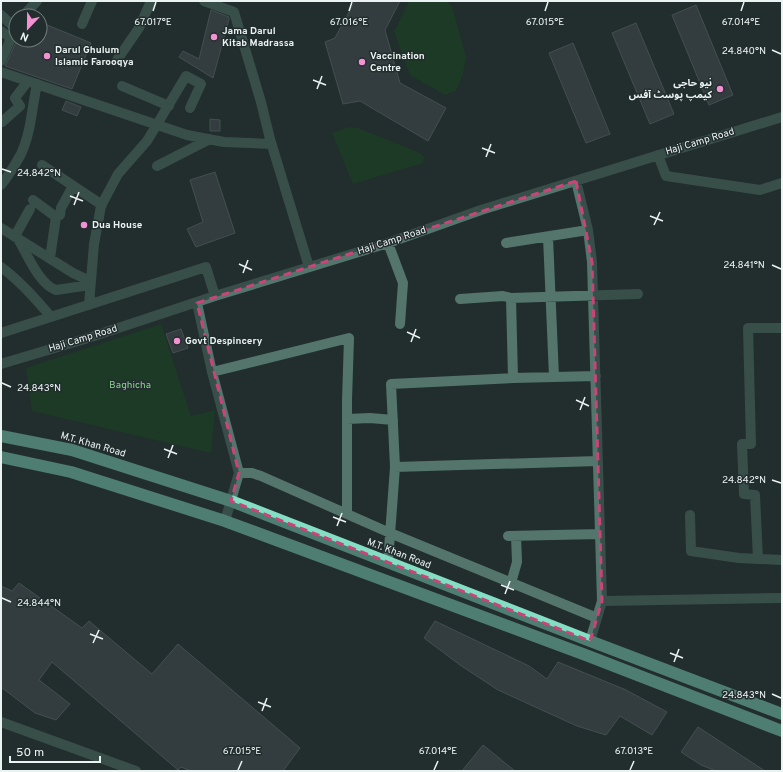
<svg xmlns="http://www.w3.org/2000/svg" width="783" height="772" viewBox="0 0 783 772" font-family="Overpass,'Noto Sans Arabic',sans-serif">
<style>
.green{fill:#14491c}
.building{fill:#485156;stroke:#6b757a}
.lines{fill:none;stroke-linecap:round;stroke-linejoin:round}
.minor{stroke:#53756b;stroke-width:10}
.highway{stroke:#83dec4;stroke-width:12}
.marked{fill:none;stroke:#ca4479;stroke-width:3;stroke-dasharray:8 5;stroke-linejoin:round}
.ticks{fill:none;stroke:#ebf2f2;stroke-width:1.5}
.poi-dot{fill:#f491d3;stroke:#222d2d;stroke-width:1.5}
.labels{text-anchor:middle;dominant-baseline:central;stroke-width:3;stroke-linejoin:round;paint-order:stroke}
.poi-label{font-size:10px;font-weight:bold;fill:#ebf2f2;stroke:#222d2d;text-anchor:start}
.street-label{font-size:10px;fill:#ebf2f2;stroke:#222d2d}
.park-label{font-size:10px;fill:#88d48d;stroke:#222d2d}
.ticks-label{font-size:10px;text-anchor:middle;fill:#ebf2f2;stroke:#222d2d;stroke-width:3;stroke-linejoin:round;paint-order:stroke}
</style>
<rect width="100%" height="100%" fill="#222d2d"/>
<path class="green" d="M409 1H447L452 6 466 57 463 74 456 91 445 95 410 75 394 32Z
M349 127 358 128 420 153 424 157 423 163 353 184 332 133Z
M161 324 191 416 215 410 211 453 32 411 26 368Z"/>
<path class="building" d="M355 1H400L385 30 400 83 446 108 428 141 360 101 343 104 325 42 335 38Z
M696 5 733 95 709 105 672 15Z
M211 10 229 17V19L213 78 179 57 183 51 199 59Z
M40 22 91 43 72 89 5 66 17 40H40Z
M636 23 674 114 650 124 612 33Z
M573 43 610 134 586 143 549 53Z
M66 101 81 107 77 116 62 110Z
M210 119 220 120V131H210Z
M215 172 235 233 196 247 187 229 203 222 190 180Z
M181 329 188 348 173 353 166 334Z
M19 583 82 628 89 621 152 674 178 644 300 748 283 771H191L181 767 178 770 52 662 39 680 70 704 56 720 35 713 1 687V586L12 591Z
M435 621 529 666 547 679 558 662 626 690 667 712 652 735 620 716 606 735 577 726 498 690 460 665 424 638Z
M698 727 765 771H716L701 765 681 752Z
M483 745 515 771H462Z"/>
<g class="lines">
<path class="minor" d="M204 1 234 12 261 102 270 139 309 267
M1 15 15 28
M23 16 37 1
M82 24 92 1
M1 31 11 38
M117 60 139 28 151 1
M1 61 16 27
M1 72 187 135 224 142 271 144
M122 86 169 106
M2 122 20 106 15 98 28 81
M658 155 666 176 760 190 782 183
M42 165 102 205
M157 166 210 139
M576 181 588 230 592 262 602 601 590 641
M1 185C9 175 15 165 21 154 31 133 32 107 37 84
M33 200 56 217 50 258
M56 217 60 215 61 208 73 186
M1 228 73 273 90 281
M15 236 30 209
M548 237 554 377
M18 239C27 254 39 284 56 290L90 285
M388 243 403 283 400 324
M506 243 588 230
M1 267C20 281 36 299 51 317
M511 298 513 378
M460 299 503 296 511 298 638 294
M197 303 212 372 239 473 225 521
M89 305 94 244 101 206 118 174 147 141 186 76 201 84 190 108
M1 333 206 267 215 296
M1 364 88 338 215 296 388 243 481 210 782 117
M212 372 349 338 347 400V514
M347 419 370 418 393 420
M395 467 391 384 513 378 596 376
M239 473H252L261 476 390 533 597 618
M690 515 691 551 739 558 782 560
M508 536 600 534
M758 559 755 495 744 494 742 444H751L748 328H782
M388 562 395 467 598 461
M511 583 517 562 516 536
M602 601 782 598
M1 722 136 771"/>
<path class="highway" d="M1 436 72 450 231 501 590 641 782 714
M1 457 71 472 225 521 586 655 782 731"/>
</g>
<path d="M0 0H783V772H0ZM576 181 592 262 602 601 590 641 231 501 239 473 197 303Z" fill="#222d2d" fill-opacity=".55" fill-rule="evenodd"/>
<path class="marked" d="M576 181 592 262 602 601 590 641 231 501 239 473 197 303Z"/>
<path class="ticks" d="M153 11 156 2M349 11 352 2M545 11 548 2M741 11 744 2M772 50 781 54M313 80 326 85M317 89 322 76M482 148 495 153M486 157 491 144M2 169 11 172M70 196 83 201M74 205 79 192M650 216 663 221M654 225 660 212M239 264 252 270M772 265 781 269M243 273 248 260M407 332 420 338M411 342 416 329M2 383 11 387M576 400 589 406M580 410 585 397M164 449 177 454M168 458 173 445M772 480 781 483M333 517 346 522M337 526 342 513M501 585 514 590M505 594 510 581M2 598 11 602M90 634 103 639M93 643 99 630M670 653 683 658M674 662 679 649M772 694 781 698M258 702 271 707M262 711 267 698M238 770 242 761M434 770 438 761M630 770 634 761"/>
<g class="poi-dot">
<circle cx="214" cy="37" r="4"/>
<circle cx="47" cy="56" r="4"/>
<circle cx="362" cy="62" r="4"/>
<circle cx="720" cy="89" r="4"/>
<circle cx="84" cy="225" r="4"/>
<circle cx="177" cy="341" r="4"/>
</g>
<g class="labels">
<g class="poi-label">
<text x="222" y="31">Jama Darul<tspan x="222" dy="12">Kitab Madrassa</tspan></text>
<text x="55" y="50">Darul Ghulum<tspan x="55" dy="12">Islamic Farooqya</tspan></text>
<text x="370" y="56">Vaccination<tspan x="370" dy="12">Centre</tspan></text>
<text x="712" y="83" text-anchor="end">نیو حاجی<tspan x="712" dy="12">کیمپ پوسٹ آفس</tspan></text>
<text x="92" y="225">Dua House</text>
<text x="185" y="341">Govt Despincery</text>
</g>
<g class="street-label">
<text transform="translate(700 142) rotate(-17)">Haji Camp Road</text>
<text transform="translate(392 241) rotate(-18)">Haji Camp Road</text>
<text transform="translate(83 339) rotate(-17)">Haji Camp Road</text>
<text transform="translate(93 445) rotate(16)">M.T. Khan Road</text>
<text transform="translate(399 554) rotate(21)">M.T. Khan Road</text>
</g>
<g class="park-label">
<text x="130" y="385">Baghicha</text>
</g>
</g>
<g class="ticks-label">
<text x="153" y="25">67.017°E</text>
<text x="349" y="25">67.016°E</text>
<text x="545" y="25">67.015°E</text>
<text x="741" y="25">67.014°E</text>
<text x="744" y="54">24.840°N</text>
<text x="39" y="176">24.842°N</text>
<text x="744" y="268">24.841°N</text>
<text x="39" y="391">24.843°N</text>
<text x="744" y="483">24.842°N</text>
<text x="39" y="606">24.844°N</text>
<text x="744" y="698">24.843°N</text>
<text x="242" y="754">67.015°E</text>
<text x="438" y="754">67.014°E</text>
<text x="634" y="754">67.013°E</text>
</g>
<rect width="783" height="772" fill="none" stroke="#ebf2f2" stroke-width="4"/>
<g transform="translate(28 28) rotate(202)"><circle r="19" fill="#222d2d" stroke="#727c7c"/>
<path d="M0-3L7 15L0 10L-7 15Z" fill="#f491d3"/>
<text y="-6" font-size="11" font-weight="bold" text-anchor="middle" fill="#ebf2f2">N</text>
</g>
<path d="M10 756v6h90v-6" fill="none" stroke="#ebf2f2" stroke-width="2"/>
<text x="16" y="756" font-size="12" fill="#ebf2f2" stroke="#222d2d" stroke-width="3" paint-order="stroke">50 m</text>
</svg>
